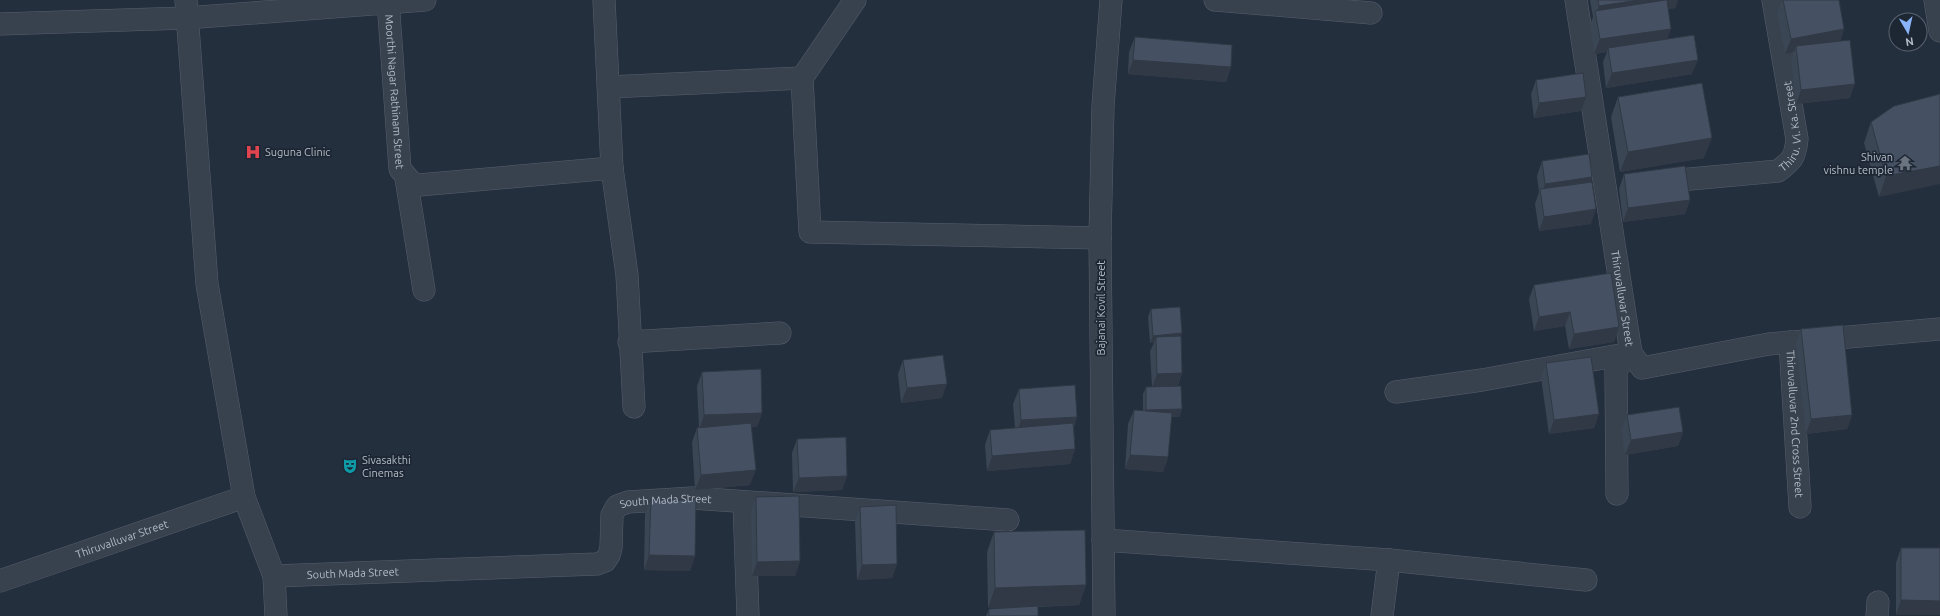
<svg xmlns="http://www.w3.org/2000/svg" width="1940" height="616" viewBox="0 0 1940 616" font-family="Ubuntu,sans-serif">
<style>
.lines{fill:none;stroke-linecap:round;stroke-linejoin:round}
.minor-casing{stroke:#565f6c;stroke-width:23}
.minor{stroke:#38414e;stroke-width:22}
.wall{fill:#3b4654}
.shaded-wall{fill:#303945}
.building{fill:#455162;stroke:#303945}
.labels{text-anchor:middle;dominant-baseline:central;stroke-width:3.5;stroke-linejoin:round;paint-order:stroke}
.street-label{font-size:11px;fill:#b4bcc9;stroke:#1d2633}
.poi-label{font-size:11px;fill:#b4bcc9;stroke:#1d2633;text-anchor:start}
</style>
<rect width="100%" height="100%" fill="#242f3e"/>
<g class="lines">
<g class="minor-casing">
<g id="minor">
<path d="M186 0 207 284 244 497 274 576 276 616"/>
<path id="s1" d="M388 0 400 169 411 182 419 185 612 168"/>
<path d="M604 0 612 168 627 275 634 407"/>
<path d="M855 0 802 78 810 232 1100 238"/>
<path d="M1215 0 1371 13"/>
<path id="s2" d="M1576 0 1631 353 1642 368 1769 344 1940 329"/>
<path d="M1935 0 1940 31"/>
<path d="M0 24 186 18 425 0"/>
<path d="M609 87 802 78"/>
<path d="M406 178 424 290"/>
<path id="s3" d="M1657 182 1778 171C1793 160 1795 157 1797 139L1773 0"/>
<path d="M629 342 780 333"/>
<path id="s4" d="M1790 342 1800 507"/>
<path d="M1396 392 1482 380 1631 353"/>
<path d="M1617 494 1616 369 1631 353"/>
<path d="M744 502 748 616"/>
<path d="M1103 540 1389 560 1586 580"/>
<path id="s5" d="M274 576 597 564 605 561 609 555 611 548 612 515 617 506 628 502 692 498 1008 520"/>
<path id="s6" d="M0 581 244 497"/>
<path d="M1104 616 1100 238 1103 106 1111 0"/>
<path d="M1382 616 1389 560"/>
<path d="M1877 616 1878 602"/>
</g>
</g>
<use href="#minor" class="minor"/>
</g>
<path class="wall" d="M1590 0H1678L1675 8 1668 9 1667 39 1692 74 1606 88 1603 62 1607 52 1594 54 1590 25 1593 17Z
M1782 0H1839L1844 29 1840 41 1850 98 1796 104 1791 60 1794 52 1785 54 1777 13Z
M1135 37 1231 67 1226 82 1128 74 1129 52Z
M1536 80 1586 97 1581 111 1534 118 1531 94Z
M1940 94 1879 197 1864 143 1871 122Z
M1618 97 1704 158 1620 172 1611 117Z
M1542 161 1592 177 1591 182V224L1539 231 1535 204 1539 192 1537 176Z
M1624 174 1690 200 1685 214 1623 222 1619 189Z
M1534 285 1619 327 1614 342 1569 349 1565 326 1534 331 1529 299Z
M1151 309 1182 333 1181 336 1182 373 1178 386 1182 409 1179 417H1171L1168 457 1163 472 1125 469 1128 424 1134 410 1143 411V394L1146 387H1152L1150 351 1154 343H1150L1148 317Z
M1801 329 1852 415 1847 429 1806 434 1796 344Z
M903 360 942 398 901 403 898 374Z
M1546 363 1599 414 1594 428 1549 434 1541 378Z
M702 372 762 413 757 427H752L750 485 695 490 692 442 697 428 699 427 697 386Z
M1019 389 1077 417 1074 427 1075 449 1070 464 987 471 985 445 990 430 1015 428 1013 404Z
M1627 415 1683 432 1678 446 1625 455 1621 429Z
M797 439 847 476 842 490 793 492 792 453Z
M756 497 800 561 795 576H752L751 511Z
M651 500 695 556 690 571 644 570 645 514Z
M860 507 897 564 892 578 857 580 855 521Z
M994 532 1086 585 1079 605 1038 607V616H986L989 609 1033 607 988 608 987 552Z
M1901 548H1940V615H1896V563Z"/>
<path class="shaded-wall" d="M1639 0H1678L1675 8 1596 20V14L1599 6Z
M1671 29 1666 43 1608 48 1607 52 1594 54 1600 39Z
M1844 29 1839 43 1796 46 1794 52 1785 54 1791 39Z
M1133 60 1231 67 1226 82 1128 74Z
M1698 60 1692 74 1606 88 1612 73Z
M1855 84 1850 98 1796 104 1801 90Z
M1586 97 1581 111 1534 118 1539 103Z
M1712 138 1704 158 1620 172 1628 152Z
M1940 166V184L1879 197 1886 176Z
M1592 177 1587 192 1541 196 1545 184Z
M1690 200 1685 214 1623 222 1628 208Z
M1596 209 1591 224 1539 231 1544 217Z
M1570 312 1565 326 1534 331 1539 317Z
M1619 327 1614 342 1569 349 1574 334Z
M1182 333 1179 341 1156 337 1154 343H1150L1153 336Z
M1182 373 1177 387 1152 388 1157 374Z
M947 384 942 398 901 403 907 388Z
M1182 409 1179 417 1143 418 1146 410Z
M762 413 757 427 699 430 704 415Z
M1599 414 1594 428 1549 434 1554 420Z
M1852 415 1847 429 1806 434 1811 419Z
M1077 417 1072 431 1016 435 1021 420Z
M1683 432 1678 446 1625 455 1631 440Z
M1075 449 1070 464 987 471 992 456Z
M1130 455 1168 457 1163 472 1125 469Z
M756 470 750 485 695 490 701 475Z
M847 476 842 490 793 492 799 478Z
M649 555 695 556 690 571 644 570Z
M800 561 795 576H752L757 562Z
M897 564 892 578 857 580 862 565Z
M1086 585 1079 605 988 608 995 588Z
M1901 600 1940 601V615H1896Z"/>
<path class="building" d="M1598 0H1639L1599 6Z
M1665 0H1667L1671 29 1600 39 1595 11Z
M1783 0H1839L1844 29 1791 39Z
M1694 35 1698 60 1612 73 1608 48Z
M1135 37 1232 45 1231 67 1133 60Z
M1850 40 1855 84 1801 90 1796 46Z
M1583 73 1586 97 1539 103 1536 80Z
M1702 83 1712 138 1628 152 1618 97Z
M1940 94V166L1886 176 1871 122 1894 106Z
M1589 154 1592 177 1545 184 1542 161Z
M1685 166 1690 200 1628 208 1624 174Z
M1592 182 1596 209 1544 217 1540 189Z
M1611 273 1619 327 1574 334 1570 312 1539 317 1534 285Z
M1180 307 1182 333 1153 336 1151 309Z
M1843 325 1852 415 1811 419 1801 329Z
M1181 336 1182 373 1157 374 1156 337Z
M943 355 947 384 907 388 903 360Z
M1591 357 1599 414 1554 420 1546 363Z
M761 369 762 413 704 415 702 372Z
M1075 385 1077 417 1021 420 1019 389Z
M1181 386 1182 409 1146 410V387Z
M1679 407 1683 432 1631 440 1627 415Z
M1134 410 1172 413 1168 457 1130 455Z
M751 423 756 470 701 475 697 428Z
M1073 423 1075 449 992 456 990 430Z
M846 437 847 476 799 478 797 439Z
M799 496 800 561 757 562 756 497Z
M651 500H696L695 556 649 555Z
M896 505 897 564 862 565 860 507Z
M1085 530 1086 585 995 588 994 532Z
M1901 548H1940V601L1901 600Z
M1038 606V616H989V609Z"/>
<defs>
<g id="hospital-bare" transform="scale(1.2)"><path d="M-5-5h3v3.5h4V-5h3V5h-3V1.5h-4V5h-3Z" fill="#e0444e" stroke="#1d2633" stroke-width="2.5" paint-order="stroke"/></g>
<g id="temple-bare" transform="scale(1.2)"><path d="M0-6L5-2H3V0L6.5 2.5H4V6H1.5V3h-3V6H-4V2.5H-6.5L-3 0V-2H-5Z" fill="#6b7280" stroke="#1d2633" stroke-width="2.5" paint-order="stroke"/></g>
<g id="theatre-bare" transform="scale(1.2)"><path d="M-5-5.5Q0-4 5-5.5V0Q5 5 0 6Q-5 5-5 0ZM-3.3-2.5H-1v1.5H-3.3ZM1-2.5H3.3v1.5H1ZM-2.8 1Q0 5.5 2.8 1Z" fill="#0f9aa8" stroke="#1d2633" stroke-width="2.5" paint-order="stroke"/></g>
</defs>
<g fill-rule="evenodd">
<use href="#hospital-bare" x="253" y="152"/>
<use href="#temple-bare" x="1905" y="163"/>
<use href="#theatre-bare" x="350" y="466"/>
</g>
<g class="labels">
<g class="street-label">
<text stroke="none"><textPath href="#s1" startOffset="92">Moorthi Nagar Rathinam Street</textPath></text>
<text stroke="none"><textPath href="#s3" startOffset="172">Thiru. Vi. Ka. Street</textPath></text>
<text stroke="none"><textPath href="#s2" startOffset="302">Thiruvalluvar Street</textPath></text>
<text transform="translate(1101 308) rotate(-90)">Bajanai Kovil Street</text>
<text stroke="none"><textPath href="#s4" startOffset="82">Thiruvalluvar 2nd Cross Street</textPath></text>
<text stroke="none"><textPath href="#s5" startOffset="439">South Mada Street</textPath></text>
<text stroke="none"><textPath href="#s6" startOffset="129">Thiruvalluvar Street</textPath></text>
<text stroke="none"><textPath href="#s5" startOffset="79">South Mada Street</textPath></text>
</g>
<g class="poi-label">
<text x="265" y="152">Suguna Clinic</text>
<text x="1893" y="157" text-anchor="end">Shivan<tspan x="1893" dy="13">vishnu temple</tspan></text>
<text x="362" y="460">Sivasakthi<tspan x="362" dy="13">Cinemas</tspan></text>
</g>
</g>
<g transform="translate(1908 32) rotate(171)"><circle r="19" fill="#1d2633" stroke="#59626f"/>
<path d="M0-3L7 15L0 10L-7 15Z" fill="#8ab4f8"/>
<text y="-6" font-size="11" font-weight="bold" text-anchor="middle" fill="#b4bcc9">N</text>
</g>
</svg>
